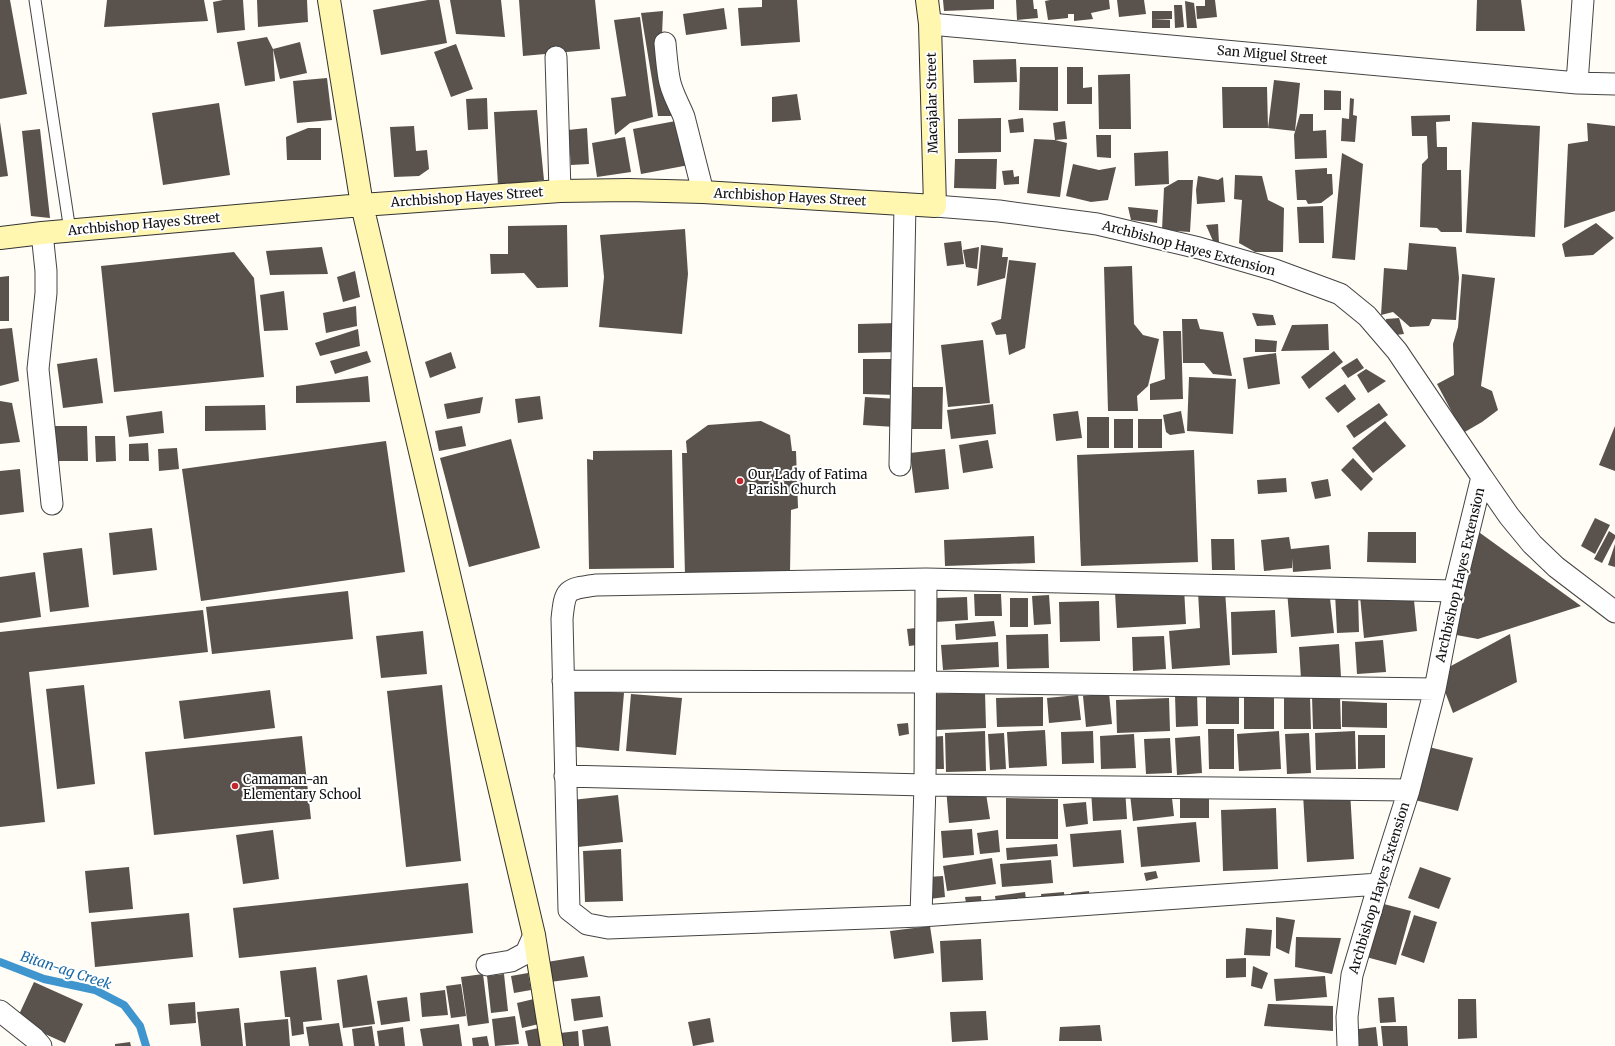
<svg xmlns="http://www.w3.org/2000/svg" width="1615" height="1046" viewBox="0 0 1615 1046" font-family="Merriweather,serif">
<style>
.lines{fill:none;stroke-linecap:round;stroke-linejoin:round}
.stream{stroke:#3f96cf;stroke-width:8}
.building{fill:#5a524d}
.lane-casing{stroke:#444;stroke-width:13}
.street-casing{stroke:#444;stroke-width:23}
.secondary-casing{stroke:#333;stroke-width:24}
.lane{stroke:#fff;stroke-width:11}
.street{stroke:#fff;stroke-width:21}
.secondary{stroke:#fff6b0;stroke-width:22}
.poi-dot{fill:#c4262e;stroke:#fff;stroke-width:1.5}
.labels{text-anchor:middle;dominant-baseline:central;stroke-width:4;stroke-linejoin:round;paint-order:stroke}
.street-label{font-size:13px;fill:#111;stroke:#fff}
.poi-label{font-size:13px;fill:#111;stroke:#fff;text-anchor:start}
.water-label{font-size:14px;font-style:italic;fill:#1768a6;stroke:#fff}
</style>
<rect width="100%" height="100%" fill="#fffdf5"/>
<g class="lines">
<path class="stream" d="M0 962 44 979 95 990 124 1005 140 1026 146 1046"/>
</g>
<path class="building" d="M0 0H10L27 94 0 99Z
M107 0H204L208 21 104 27Z
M223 0H243L245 30 217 33 213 2Z
M257 0H307L308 22 258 27Z
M428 0H439L447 43 381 55 373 10Z
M450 0H501L505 37 456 34Z
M519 0H595L600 49 523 56Z
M762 0H797L800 42 741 46 738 8 762 7Z
M943 0H994V9L944 11Z
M1016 0H1033L1034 9H1037L1038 18 1017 20Z
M1050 0H1109L1110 9 1091 13 1093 19 1074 21V14H1068V18L1048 20 1045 1Z
M1117 0H1144L1146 14 1119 17Z
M1205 0H1215L1217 17 1197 19 1196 6H1205Z
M1477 0H1521L1525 31H1476Z
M1185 1 1194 3 1197 28H1187Z
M1174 5H1182L1184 27 1175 28Z
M724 8 727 29 686 35 683 14Z
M663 11 662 35 672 116H658L641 13Z
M1152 11H1172V19L1152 20Z
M640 17 653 117 630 123 615 135 611 98 626 96 614 20Z
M1152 20H1170V28H1152Z
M267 37 273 49 300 42 307 73 280 79 273 49 275 81 245 86 237 42Z
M456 44 473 89 451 97 434 52Z
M1016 59 1017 82 974 83 973 60Z
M1020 67H1058V111L1019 110Z
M1067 67H1083V88L1092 87V104H1067Z
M1130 74 1131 129H1099L1098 75Z
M327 78 332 120 297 123 293 81Z
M1274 80 1300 83 1295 131 1268 128Z
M1222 87H1267L1268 128H1223Z
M1324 90 1341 91V110H1324Z
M797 94 801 120 772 122V97Z
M487 98 488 129 468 130 466 99Z
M1350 98 1354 99 1353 115 1357 116 1355 142 1341 141 1342 118 1349 119Z
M219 103 230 175 163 185 152 113Z
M537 110 544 180 498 186 494 112Z
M1300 114H1313V131L1326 130 1327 158 1295 159 1294 135Z
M1450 115V121L1436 122 1437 147H1447V170H1461L1462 232H1441L1437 228 1420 227 1422 164 1428 158 1427 136H1412L1411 116Z
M1001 118V152L958 153V119Z
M1023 118 1024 132 1010 133 1008 120Z
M681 120 689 165 641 174 633 129Z
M1065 121 1067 139 1055 140 1067 143 1060 197 1027 193 1034 139 1055 140 1053 123Z
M0 122 8 176 0 177Z
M1472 122 1540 126 1535 237 1466 233Z
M1587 123 1615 126V211L1564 228 1568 144 1588 141Z
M414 126 416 151 427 150 429 169 419 176 394 177 390 127Z
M308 128H321V160H287L286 137Z
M587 128 589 164 571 165 568 130Z
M40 129 50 218 31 216 22 131Z
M1096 135H1111V158L1097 157Z
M625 137 631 172 597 177 592 143Z
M1168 151 1169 184 1135 186 1134 153Z
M1342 153 1363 164 1355 260 1332 258Z
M955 159H997L996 189 954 188Z
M1073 164 1099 170 1116 167 1108 200 1091 202 1066 196Z
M1327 168V174H1332L1333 194 1321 203 1308 204 1306 200H1297L1295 170Z
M1013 170 1014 177 1019 176V184L1004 185 1002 171Z
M1235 175 1262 176 1268 200 1284 208 1283 252H1255L1239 243 1242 200 1234 199Z
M1198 176 1218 180 1223 177 1225 202 1197 204 1196 190Z
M1178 180H1193L1190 232 1162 230 1164 188Z
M1323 206 1324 243H1299L1297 207Z
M1128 207 1158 210 1157 223 1131 220Z
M1596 223 1614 238 1593 255 1565 257 1562 244Z
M1218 224 1219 243 1213 241 1206 225Z
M567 225 568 287 537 288 524 273 491 274 490 254H508V226Z
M685 229 688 274 682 334 599 327 604 277 600 235Z
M961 241 964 264 947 266 944 243Z
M1409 243 1456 247 1459 278 1456 320 1432 319 1429 326 1410 327 1393 312 1381 315 1384 268 1407 270Z
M981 245 1003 248 1002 257H1008L1005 278 977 286Z
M322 247 328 274 270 275 266 251Z
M979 247 977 269 966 267 963 250Z
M234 252 254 278 264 377 114 392 101 266Z
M1009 260 1036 263 1025 348 1009 355 1006 334 996 335 991 323 1001 319Z
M1132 266 1134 324 1143 335 1159 339 1148 386 1137 396 1138 411H1108L1104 267Z
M355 271 360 297 343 302 337 277Z
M1462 274 1495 278 1481 386 1492 391 1498 410 1482 422 1463 433 1437 384 1454 375 1453 344 1458 327Z
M9 276V321H0V277Z
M284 291 288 330 264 331 260 295Z
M356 306 357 326 326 333 323 313Z
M1252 313 1273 315 1276 325 1257 326Z
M1399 318 1404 334 1387 336 1386 319Z
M1182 319H1197L1200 329 1223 332 1232 376 1213 374 1204 363H1183Z
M897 323 898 352 858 353V324Z
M1328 324 1329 350 1281 351 1292 325Z
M12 328 19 381 0 386V329Z
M358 329 360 346 320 356 315 343Z
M1163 331H1181L1183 399 1150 400V384L1165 379Z
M1255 339 1277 341 1276 352H1255Z
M983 340 990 403 948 407 941 345Z
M367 351 371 362 335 374 330 361Z
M1334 351 1343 362 1309 389 1301 377Z
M451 352 456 368 430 378 425 362Z
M1276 353 1280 384 1248 389 1243 358Z
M97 358 103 403 63 408 57 364Z
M1357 358 1364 368 1348 378 1341 368Z
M863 359H897L896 395 863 394Z
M1366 369 1386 381 1368 393 1357 375Z
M368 376 370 402 296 403V386Z
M1189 377 1236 379 1233 434 1187 431Z
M1345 384 1356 399 1338 413 1325 398Z
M908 387H943L942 429H908Z
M540 396 543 419 518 423 515 399Z
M483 397 480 413 447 419 444 404Z
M865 397 897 399 895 427 863 425Z
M0 401 12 403 20 442 0 444Z
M1379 403 1388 415 1354 438 1346 426Z
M993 404 996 434 951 439 947 410Z
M265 405 266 430 205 431V406Z
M162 411 164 433 129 437 126 416Z
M1078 411 1082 438 1056 441 1053 414Z
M1181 411 1185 433 1170 435 1166 432 1163 415Z
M1087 417H1109V448H1087Z
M1114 419H1133V448H1114Z
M1138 419H1162V448H1138Z
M761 421 790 435 792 451H796L798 508 791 510 790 572 685 575 682 453H687L686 441 708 425Z
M1385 421 1406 446 1373 473 1352 448Z
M54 426H87L88 461H56Z
M462 426 466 446 439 451 435 431Z
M1615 426V471L1599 465Z
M95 436H115L116 461 96 462Z
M511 439 540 548 469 567 440 458Z
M988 440 993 468 963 473 959 445Z
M386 441 405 572 201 601 182 469Z
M148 443 149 461H129V444Z
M177 448 179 469 159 471 158 449Z
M945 449 949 489 915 493 910 453Z
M672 450 674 568 589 569 587 459 593 460V451Z
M1194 450 1198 562 1081 566 1077 455Z
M1353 458 1373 479 1361 491 1341 470Z
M20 469 24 512 0 515V471Z
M1286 478 1287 492 1258 494 1257 480Z
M1328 479 1331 496 1315 499 1311 482Z
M1595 518 1610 525 1595 554 1581 546Z
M152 528 157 570 113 575 109 533Z
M1476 530 1581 606 1478 639 1451 634Z
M1609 531 1615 535V538L1602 563 1594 559Z
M1368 532H1416V563L1367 562Z
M1034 536 1035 563 945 566 944 540Z
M1289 537 1291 549 1329 545 1331 569 1293 572 1292 558V568L1264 571 1261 540Z
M1211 539H1234L1235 570H1212Z
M1615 544V567L1608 565Z
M82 548 89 607 50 612 43 553Z
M35 572 41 617 0 623V577Z
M1184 588 1186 624 1117 628 1115 592Z
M1225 590 1230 665 1172 669 1169 631 1200 628 1198 592Z
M1329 590 1334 633 1291 637 1287 591Z
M1413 590 1417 631 1364 638 1360 596Z
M348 591 353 639 212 654 206 607Z
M1358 592 1359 632 1337 633 1335 593Z
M974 594H1001L1002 616H975Z
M1049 595 1051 624 1034 625 1032 596Z
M967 597 968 620 935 622V598Z
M1010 598H1028V627H1010Z
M1099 601 1100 641 1060 642 1059 602Z
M203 610 208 652 29 672 45 822 0 827V632Z
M1275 610 1277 653 1232 655 1231 612Z
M994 621 996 636 956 640 955 624Z
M916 628 917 645 909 646 907 629Z
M423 631 427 674 381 678 376 636Z
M1048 634 1049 668 1007 669 1006 635Z
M1510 634 1517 682 1453 713 1438 673Z
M1164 636 1166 669 1133 671 1132 637Z
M1383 640 1386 672 1357 674 1355 642Z
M998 642 999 667 943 670 941 645Z
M1339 644 1341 677 1301 679 1299 647Z
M84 685 95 784 57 789 46 689Z
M442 685 461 861 406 867 387 691Z
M569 689 624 693 619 751 567 746Z
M270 690 275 728 184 739 179 701Z
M985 692 986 728 936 730 935 694Z
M1206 692H1239V724H1206Z
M1109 693 1112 724 1086 727 1083 696Z
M631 694 682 698 676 755 626 751Z
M1197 694 1198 726 1176 727 1175 695Z
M1078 695 1081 720 1049 723 1047 698Z
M1244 695H1274V729H1244Z
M1340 695 1341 729H1313L1312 696Z
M1310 696 1311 729H1284V697Z
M1043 697V726L997 727 996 698Z
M1169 698 1170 731 1117 733 1116 700Z
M1342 701 1387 703V728L1342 727Z
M908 723 909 734 899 736 897 724Z
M1208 729H1234V769H1209Z
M1045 730 1047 766 1009 768 1007 732Z
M985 731 986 771 946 772 945 733Z
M1093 731 1094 763 1062 764 1061 732Z
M1279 731 1281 769 1239 771 1237 734Z
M1355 731 1356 769 1316 770 1315 733Z
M1004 733 1006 769 990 770 988 734Z
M1309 733 1311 773 1287 774 1285 734Z
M1134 734 1136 768 1101 769 1100 736Z
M1358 735H1385V768L1358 769Z
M302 736 311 819 154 835 145 752Z
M943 736 944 769H931L930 737Z
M1200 736 1202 773 1177 775 1175 738Z
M1170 738 1172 773 1146 774 1144 739Z
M1425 746 1473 758 1458 811 1411 799Z
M985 787 990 819 949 823 946 788Z
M1125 788 1127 819 1093 821 1091 790Z
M1171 789 1174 816 1133 821 1130 794Z
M1180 790 1209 791V818H1180Z
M1350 791 1354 859 1307 862 1303 794Z
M618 795 623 842 578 847 572 800Z
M1006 798 1058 799V839H1006Z
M1086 802 1088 824 1066 827 1063 804Z
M1276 808 1278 869 1223 871 1221 810Z
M1196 822 1200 862 1141 867 1137 827Z
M972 829 974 855 943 858 941 831Z
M273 830 279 879 243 884 236 835Z
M998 830 1000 852 980 854 977 833Z
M1121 830 1124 863 1073 867 1070 834Z
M1057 844 1058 856 1007 860 1006 848Z
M621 849 623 901 585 902 583 851Z
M992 858 996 884 947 891 943 866Z
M1051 860 1053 883 1002 887 1000 864Z
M129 867 133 909 89 913 85 871Z
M1420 867 1451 878 1439 909 1408 898Z
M1156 871 1158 878 1146 881 1144 873Z
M943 876 945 897 930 899 928 877Z
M468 883 473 933 239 958 233 908Z
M1089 891 1090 901 1072 902 1071 893Z
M1025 892 1027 906 997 910 995 896Z
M1064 892 1065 905 1042 907 1041 894Z
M981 896 982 907 967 909 965 897Z
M1380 903 1411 911 1396 965 1366 957Z
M189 913 193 957 95 967 91 922Z
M1414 915 1437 922 1424 963 1401 955Z
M1276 917 1295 920 1289 954 1276 948Z
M930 926 934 953 894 959 890 931Z
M1246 928 1272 930 1270 956 1244 955Z
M1296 937 1341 938 1332 974 1295 967Z
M981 939 983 980 942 982 940 941Z
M584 956 588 977 550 982 547 962Z
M1246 958V977L1226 978V959Z
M1253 966 1268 973 1262 989 1251 986Z
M316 967 322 1020 303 1022 304 1034 292 1036 290 1017H285L280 971Z
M528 973 531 990 514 993 511 976Z
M483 974 489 1023 468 1026 461 977Z
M504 974 508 1011 491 1013 487 976Z
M367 975 375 1024 343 1028 337 980Z
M1325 976 1327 997 1276 1001 1274 979Z
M34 982 83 1004 65 1043 16 1021Z
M461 984 466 1016 451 1018 446 986Z
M445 990 448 1015 422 1017 420 993Z
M600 996 603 1017 574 1021 571 999Z
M407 997 410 1021 381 1025 377 1001Z
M1394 997 1396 1022 1380 1023 1378 998Z
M538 998 543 1023 522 1028 517 1003Z
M1458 999H1476L1477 1038 1458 1039Z
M195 1002 196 1023 170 1025 168 1004Z
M1268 1004 1333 1006V1031L1264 1026Z
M239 1008 243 1046H201L197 1012Z
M986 1011 988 1040 952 1042 950 1012Z
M515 1016 519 1044 495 1046 492 1019Z
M710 1018 714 1042 693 1046 688 1022Z
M288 1019 290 1046H246L244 1023Z
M339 1023 343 1046H309L306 1027Z
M459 1024 462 1046H423L420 1029Z
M1100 1025 1102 1041H1059L1060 1027Z
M372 1026 375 1046H354L352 1029Z
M608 1026 611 1046H584L582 1030Z
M1381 1026H1407L1408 1046H1383Z
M403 1027 405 1046H379L377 1031Z
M543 1027 545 1046H528L525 1031Z
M1376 1027 1378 1046H1352L1350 1030Z
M578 1031 579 1046H561L560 1033Z
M487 1036 489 1046H473L472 1038Z
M130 1042 131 1046H115V1044Z"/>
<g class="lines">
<g class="lane-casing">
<path id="lane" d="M35 0 70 231"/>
</g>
<g class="street-casing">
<path id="street" d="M930 24 1577 83 1615 84
M665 43C666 54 667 67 669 78 671 92 679 104 684 117L703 192
M556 57 560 191
M1577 83 1583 0
M935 206 999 211 1097 224 1199 248 1275 270 1340 294 1367 316 1397 351 1482 477 1454 591 1435 689 1409 790 1379 884 1352 975 1347 1017 1348 1046
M42 233 46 271V293L38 369 52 504
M900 465 905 204
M1482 477 1509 516 1532 544 1556 567 1615 612
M563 681 924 682 1435 689
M565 776 925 785 1409 790
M1379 884 921 916 608 928 587 924 569 910 562 619C565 589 566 589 596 585L926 579 1454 591
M921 916 925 785 926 579
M487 965 511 961 526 953 534 935
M0 1011 34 1038 41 1046"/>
</g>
<g class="secondary-casing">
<path id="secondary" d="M329 0 362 205 534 935 552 1046
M0 238 42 233 362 205 560 191 628 190 703 192 935 206 930 24 927 0"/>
</g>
<use href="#lane" class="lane"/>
<use href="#street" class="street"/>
<use href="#secondary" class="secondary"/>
</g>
<g class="poi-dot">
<circle cx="740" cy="481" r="4"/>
<circle cx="235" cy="786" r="4"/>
</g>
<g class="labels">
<g class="street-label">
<text transform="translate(1272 55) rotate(5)">San Miguel Street</text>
<text transform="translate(932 103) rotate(-91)">Macajalar Street</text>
<text transform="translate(467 197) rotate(-4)">Archbishop Hayes Street</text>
<text transform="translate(790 197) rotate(3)">Archbishop Hayes Street</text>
<text transform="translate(144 224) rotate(-5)">Archbishop Hayes Street</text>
<text transform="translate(1189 248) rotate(15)">Archbishop Hayes Extension</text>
<text transform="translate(1460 575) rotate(-77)">Archbishop Hayes Extension</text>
<text transform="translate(1379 888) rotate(-73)">Archbishop Hayes Extension</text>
</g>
<g class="poi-label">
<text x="748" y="474">Our Lady of Fatima<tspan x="748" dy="15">Parish Church</tspan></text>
<text x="243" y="779">Camaman-an<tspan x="243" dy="15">Elementary School</tspan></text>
</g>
<g class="water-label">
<text transform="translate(66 970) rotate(18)">Bitan-ag Creek</text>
</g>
</g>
</svg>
